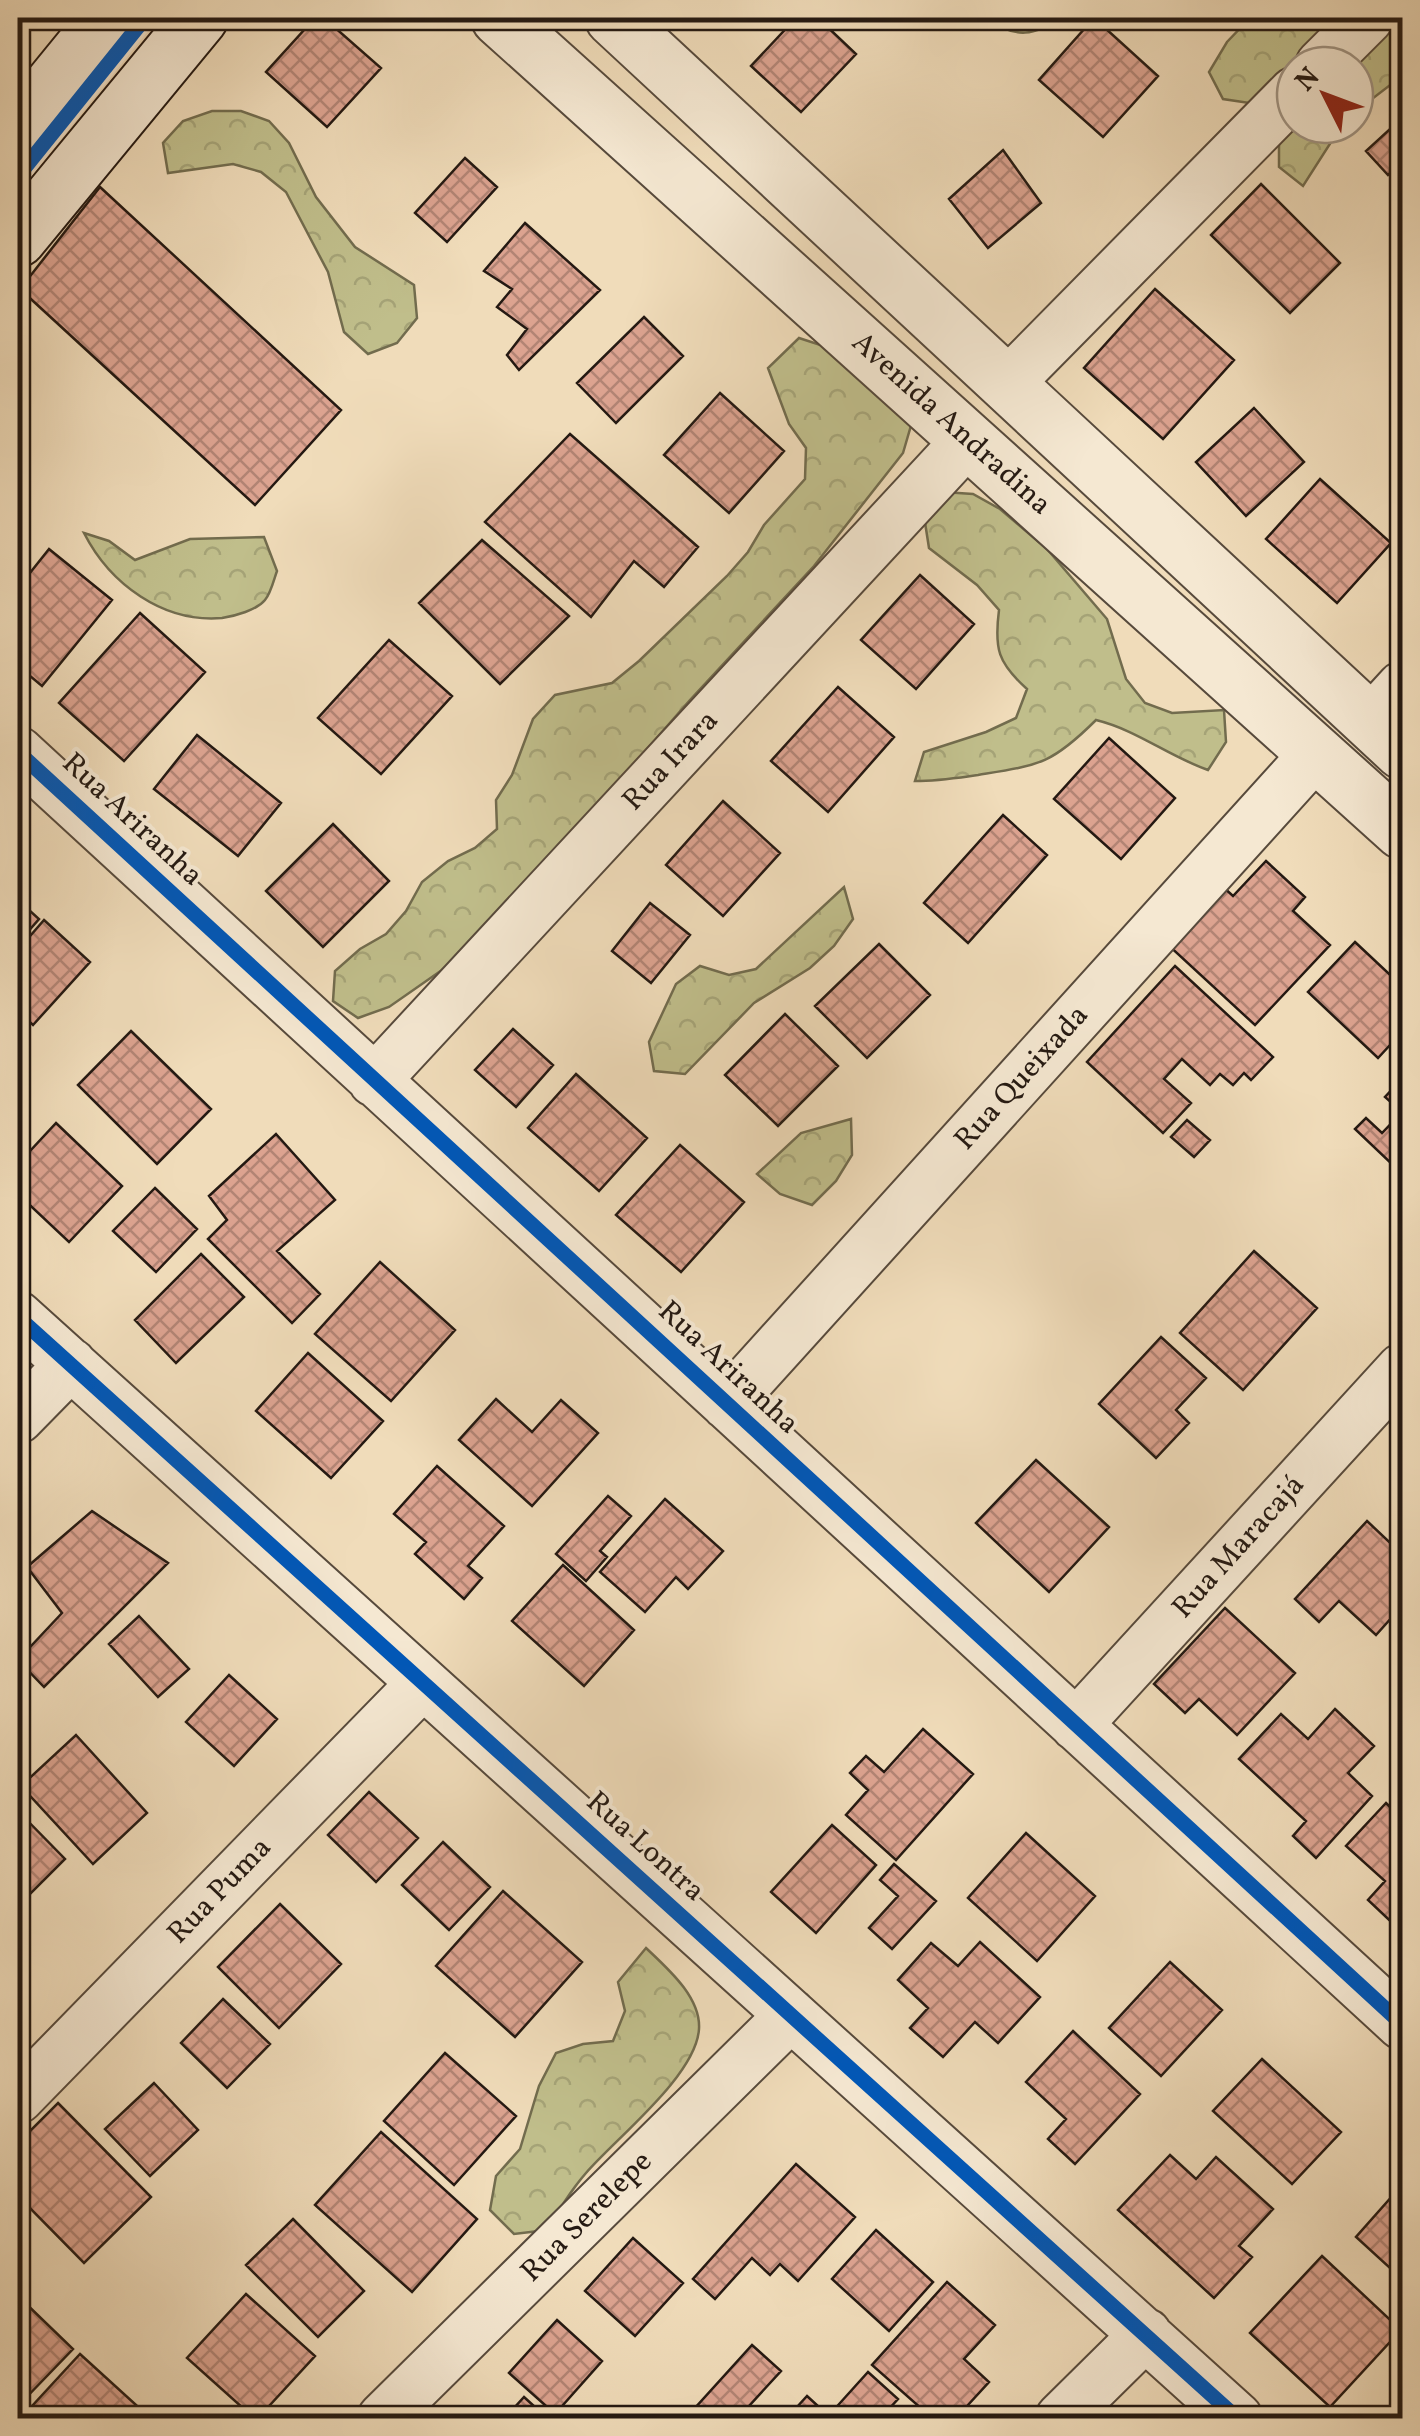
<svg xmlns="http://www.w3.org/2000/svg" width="1420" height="2436" viewBox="0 0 1420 2436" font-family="Vollkorn,serif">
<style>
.forest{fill:url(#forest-crowns);stroke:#726c4e;stroke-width:2.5}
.building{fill:url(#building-cross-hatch);stroke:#241912;stroke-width:2.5}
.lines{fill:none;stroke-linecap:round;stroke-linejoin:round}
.minor-casing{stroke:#574a3c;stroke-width:54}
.tertiary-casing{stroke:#574a3c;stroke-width:59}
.secondary-casing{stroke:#241912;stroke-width:59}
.minor{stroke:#f5e8d2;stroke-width:50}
.tertiary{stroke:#f5e8d2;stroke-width:55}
.secondary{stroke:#f5e8d2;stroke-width:55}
.cycleway-casing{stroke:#f5e8d2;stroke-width:21}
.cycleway{stroke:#0057b8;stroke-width:15}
.labels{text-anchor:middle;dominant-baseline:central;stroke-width:8;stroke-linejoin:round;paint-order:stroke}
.street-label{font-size:30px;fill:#241912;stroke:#f5e8d2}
</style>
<defs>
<pattern id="forest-crowns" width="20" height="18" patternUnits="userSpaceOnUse" patternTransform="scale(2.5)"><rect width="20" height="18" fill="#c0be8b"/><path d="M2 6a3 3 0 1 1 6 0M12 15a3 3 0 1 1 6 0" fill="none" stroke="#a5a377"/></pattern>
<pattern id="building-cross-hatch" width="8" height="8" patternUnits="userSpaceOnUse" patternTransform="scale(2.5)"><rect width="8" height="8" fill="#dca390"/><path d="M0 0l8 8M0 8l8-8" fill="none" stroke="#b28474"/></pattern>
</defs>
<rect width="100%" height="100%" fill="#f0dcba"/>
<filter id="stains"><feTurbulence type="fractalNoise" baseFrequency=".002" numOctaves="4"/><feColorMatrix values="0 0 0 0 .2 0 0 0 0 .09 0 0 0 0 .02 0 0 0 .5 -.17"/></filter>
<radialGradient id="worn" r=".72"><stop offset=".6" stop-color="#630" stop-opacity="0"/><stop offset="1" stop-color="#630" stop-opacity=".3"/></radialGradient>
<path class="forest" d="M988 18H1063C1035 35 1015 40 988 18Z
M1250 18H1339L1279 84 1256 104 1223 99 1209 72 1227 42Z
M1400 18 1402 76 1355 112V65L1370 45Z
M212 111H241L269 121 289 143 316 197 355 247 414 285 417 318 397 343 368 354 344 332 328 272 286 192 261 172 233 164 168 173 163 143 183 121Z
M1295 125H1342L1303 186 1279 167V135Z
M799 338 842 352 912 422 903 453 814 566 690 700 490 928 442 970 389 1007 358 1018 333 1001 335 971 360 949 386 934 406 911 422 882 448 861 475 848 497 829 496 800 512 775 533 719 555 695 612 683 639 661 727 576 748 552 764 525 805 479 806 448 789 424 768 368Z
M943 492 973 494 1000 509 1047 549 1107 619 1126 679 1145 703 1172 713 1224 710 1226 742 1208 770C1168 756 1137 730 1096 720 1051 765 1039 765 978 775 956 778 938 781 915 781L924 752 986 732 1016 718 1027 689C998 663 994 649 999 610L977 585 929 548 924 516Z
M84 533 109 541 135 560 190 539 264 537 277 571C274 579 271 593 265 600 257 610 235 616 222 618 163 623 110 584 84 533Z
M844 887 853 919 834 946 810 968 754 1003 685 1074 654 1071 649 1042 676 984 700 966 729 975 756 969Z
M851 1119 852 1155 836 1181 812 1205 780 1194 757 1174 801 1133Z
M646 1948C667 1968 701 1997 699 2029 696 2076 616 2138 586 2173 571 2190 559 2210 547 2230L514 2234 490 2210 496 2176 520 2149 539 2086 556 2053 583 2044 613 2041 625 2011 618 1982Z"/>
<path class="building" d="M315 18H324L381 68 327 127 266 72Z
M796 18H818L856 54 801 112 751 66Z
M1094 18 1158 76 1103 137 1039 80Z
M1402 118V162L1388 175 1366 151Z
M1003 150 1041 203 988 248 949 199Z
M465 158 497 187 447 242 415 213Z
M1261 184 1340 263 1290 313 1211 235Z
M100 187 341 410 255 505 20 289Z
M525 223 600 290 519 370 507 355 527 329 497 307 512 289 484 271Z
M1155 289 1234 360 1163 439 1084 368Z
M644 317 683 356 616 423 577 383Z
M720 393 784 451 729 513 664 455Z
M1254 408 1304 462 1246 516 1196 462Z
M570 434 698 547 664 587 634 561 591 617 485 522Z
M1320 479 1391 543 1337 603 1266 539Z
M482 540 569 616 500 684 419 603Z
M49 549 112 600 42 686 18 666V588Z
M920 575 974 624 916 689 861 640Z
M140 613 205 672 124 761 59 703Z
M389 640 452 696 381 774 318 718Z
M838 687 894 737 828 812 771 761Z
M197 735 281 803 238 856 154 789Z
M1109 738 1175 798 1121 859 1054 799Z
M723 801 780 853 723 916 666 865Z
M1003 815 1047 855 968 943 924 903Z
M333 824 389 881 323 947 266 891Z
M1266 861 1305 897 1293 911 1330 945 1255 1025 1166 943 1221 885 1233 896Z
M18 900 39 919 18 943Z
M650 903 690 935 651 983 612 951Z
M44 920 90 962 33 1025 18 1011V950Z
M1355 942 1402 986V1032L1378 1058 1308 992Z
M879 944 930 995 867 1058 815 1006Z
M1175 966 1273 1057 1251 1080 1244 1073 1233 1085 1220 1074 1210 1085 1182 1059 1164 1079 1191 1103 1163 1133 1087 1062Z
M785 1014 838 1066 778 1126 725 1075Z
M513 1029 553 1065 516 1107 475 1070Z
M131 1031 211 1109 157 1164 78 1085Z
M576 1074 647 1138 599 1191 528 1128Z
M1402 1079V1161L1396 1168 1355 1129 1366 1118 1382 1133 1402 1112 1385 1097Z
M1187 1120 1210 1140 1194 1157 1171 1137Z
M56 1123 122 1186 69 1242 18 1194V1164Z
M276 1134 335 1200 277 1251 320 1294 292 1323 208 1239 227 1220 209 1196Z
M680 1145 744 1202 681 1272 616 1215Z
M155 1188 197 1229 156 1272 113 1231Z
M1254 1251 1317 1308 1243 1390 1180 1333Z
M201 1254 244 1297 176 1363 135 1320Z
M380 1262 455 1330 391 1401 315 1334Z
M1161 1337 1206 1378 1176 1410 1189 1423 1156 1458 1099 1404Z
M308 1353 383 1421 331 1478 256 1411Z
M496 1399 532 1432 561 1400 598 1433 532 1506 459 1440Z
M1036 1460 1109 1527 1049 1592 976 1523Z
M437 1466 504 1526 468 1566 482 1578 464 1599 415 1554 426 1542 394 1514Z
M608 1496 631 1516 600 1551 607 1557 586 1581 556 1554Z
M665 1499 723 1551 688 1589 676 1577 645 1612 600 1572Z
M92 1511 168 1563 44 1687 18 1660 62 1613 27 1567Z
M1367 1521 1402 1554V1606L1376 1635 1339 1601 1319 1622 1295 1599Z
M563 1565 634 1630 584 1686 512 1621Z
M1225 1608 1295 1673 1237 1735 1199 1699 1185 1713 1154 1684Z
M139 1616 189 1669 158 1697 109 1644Z
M229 1675 277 1719 234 1766 186 1722Z
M1335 1709 1374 1746 1348 1773 1372 1796 1316 1858 1293 1836 1306 1821 1239 1759 1281 1714 1308 1739Z
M923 1729 973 1774 896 1860 846 1815 868 1790 850 1773 866 1756 884 1772Z
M76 1735 147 1813 93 1864 21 1786Z
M369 1792 418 1838 376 1882 328 1835Z
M1386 1803 1402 1819V1932L1368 1900 1385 1881 1346 1846Z
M18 1811 65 1859 23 1901 18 1896Z
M832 1825 876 1865 816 1933 771 1892Z
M1026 1833 1095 1896 1037 1961 968 1898Z
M443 1842 490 1887 449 1930 402 1885Z
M894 1864 936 1901 892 1949 869 1928 898 1896 880 1880Z
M503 1891 582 1962 515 2037 436 1966Z
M280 1904 341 1964 279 2028 218 1967Z
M980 1942 1040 1997 998 2043 975 2022 943 2057 910 2028 928 2008 898 1980 931 1943 958 1966Z
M1170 1962 1222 2010 1161 2076 1109 2028Z
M223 1999 270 2044 227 2088 181 2043Z
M1073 2031 1140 2094 1075 2164 1048 2139 1066 2119 1026 2082Z
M445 2053 516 2116 454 2185 384 2121Z
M1262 2059 1341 2132 1292 2184 1213 2111Z
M154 2083 198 2130 150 2176 105 2129Z
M58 2103 151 2197 84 2263 18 2196V2143Z
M381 2132 477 2219 412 2292 315 2205Z
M1170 2155 1196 2179 1216 2157 1273 2209 1239 2246 1252 2257 1214 2298 1118 2210Z
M796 2164 855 2217 798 2281 780 2264 770 2275 752 2258 715 2299 693 2279Z
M1402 2185V2279L1356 2237Z
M293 2219 364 2291 318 2337 246 2265Z
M876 2230 933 2282 889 2331 832 2279Z
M633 2238 683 2283 635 2336 585 2291Z
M1322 2256 1401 2330 1330 2407 1250 2333Z
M947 2282 995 2325 964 2359 989 2382 956 2418H932L872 2365Z
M246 2294 315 2356 258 2418H254L187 2358Z
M18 2296 73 2349 18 2406Z
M557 2320 602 2361 555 2414 509 2373Z
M752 2345 781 2371 738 2418H706L695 2408Z
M80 2354 146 2414 142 2418H21Z
M868 2372 898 2399 887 2411 896 2418H837L831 2413Z
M807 2396 831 2418H787Z
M524 2397 547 2418H505Z"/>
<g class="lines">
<g class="minor-casing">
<path id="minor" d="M1321 65 1368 18
M1008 383 1295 92
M1370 722 1402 687
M18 752 1402 2024
M374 1081 968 440
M18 1317 1237 2418
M727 1404 1317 752
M18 1418 71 1364
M1076 1725 1402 1369
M18 2098 422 1684
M383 2418 791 2015
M1061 2418 1146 2334"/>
</g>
<g class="tertiary-casing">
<path id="tertiary" d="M499 18 1402 831
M613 18 1402 751"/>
</g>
<g class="secondary-casing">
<path id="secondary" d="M18 127 107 18
M18 239 200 18"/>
</g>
<use href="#minor" class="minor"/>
<use href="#tertiary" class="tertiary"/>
<use href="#secondary" class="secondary"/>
<g class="cycleway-casing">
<path id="cycleway" d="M18 176 145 18
M18 752 1402 2024
M18 1317 1237 2418"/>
</g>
<use href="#cycleway" class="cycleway"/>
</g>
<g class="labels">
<g class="street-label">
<text transform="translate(951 424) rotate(42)">Avenida Andradina</text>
<text transform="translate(671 761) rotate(-47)">Rua Irara</text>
<text transform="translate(132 820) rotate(43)">Rua Ariranha</text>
<text transform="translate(1022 1078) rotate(-48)">Rua Queixada</text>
<text transform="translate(728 1368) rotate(43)">Rua Ariranha</text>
<text transform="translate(1239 1547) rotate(-48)">Rua Maracajá</text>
<text transform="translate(645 1847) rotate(42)">Rua Lontra</text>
<text transform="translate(220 1891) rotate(-46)">Rua Puma</text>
<text transform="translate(587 2217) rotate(-45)">Rua Serelepe</text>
</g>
</g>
<rect width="1420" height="2436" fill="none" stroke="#f0dcba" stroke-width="60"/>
<rect x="20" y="20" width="1380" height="2396" fill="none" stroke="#241912" stroke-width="5"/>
<rect x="30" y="30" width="1360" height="2376" fill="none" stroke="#241912" stroke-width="2.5"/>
<g transform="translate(1325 95) rotate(312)"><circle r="48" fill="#f5e8d2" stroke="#a19585" stroke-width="2.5"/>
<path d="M0-8L18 38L0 25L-18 38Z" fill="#8f2418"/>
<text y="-15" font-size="28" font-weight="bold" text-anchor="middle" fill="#241912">N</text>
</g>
<rect width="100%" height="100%" filter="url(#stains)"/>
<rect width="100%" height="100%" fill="url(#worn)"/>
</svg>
